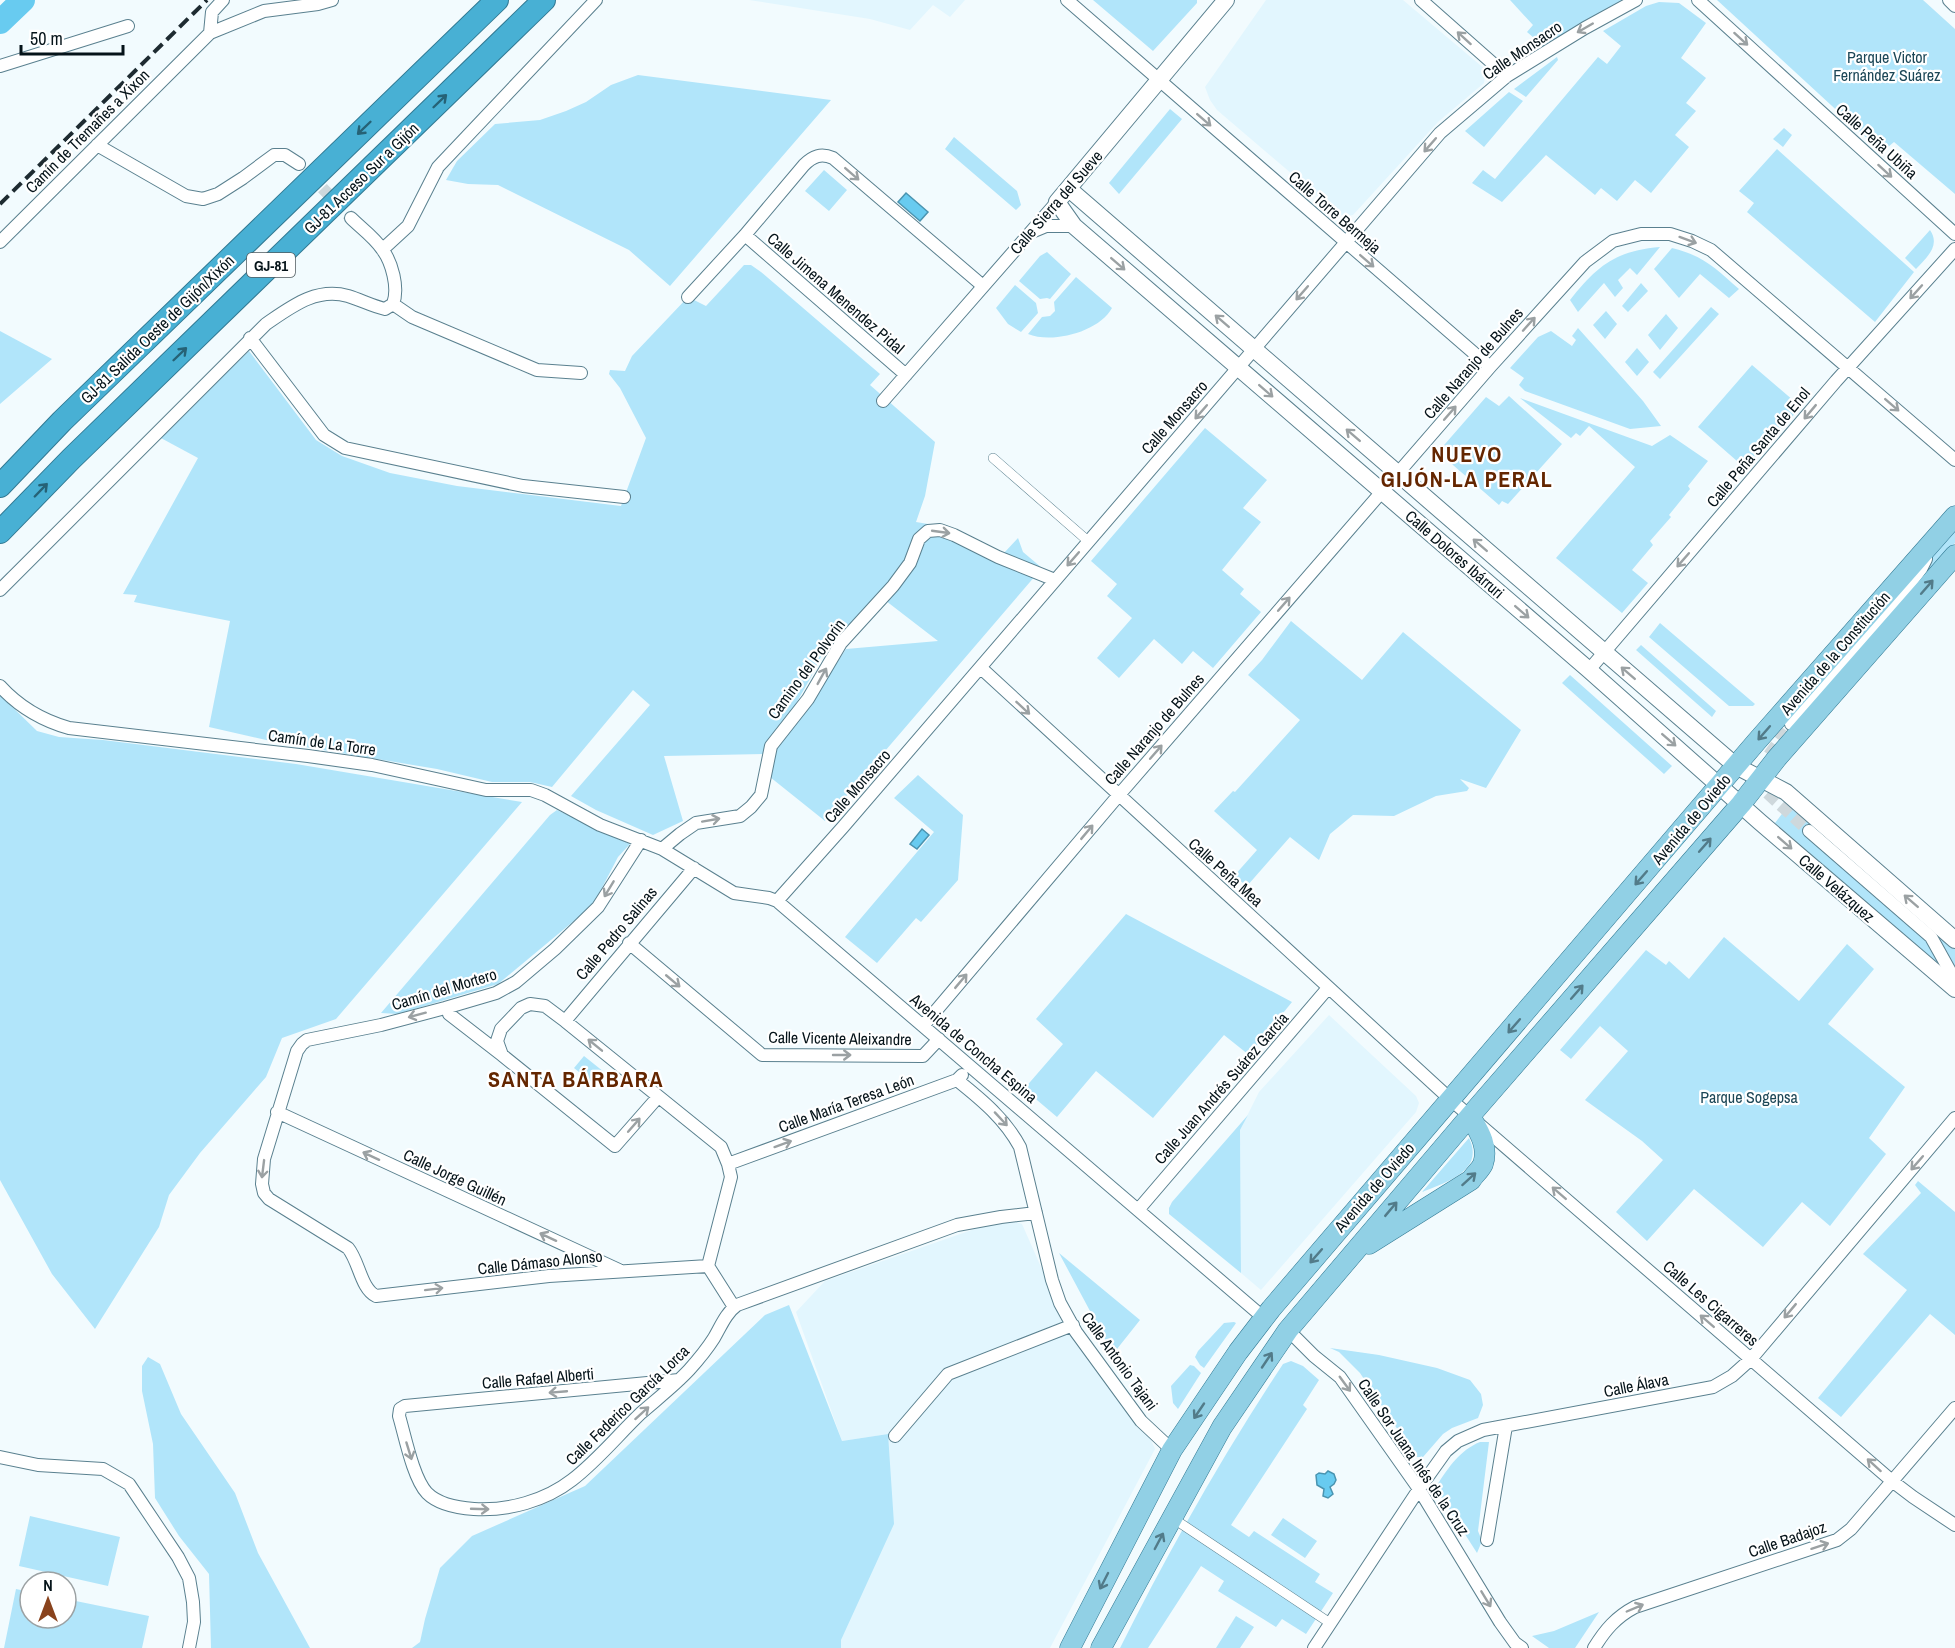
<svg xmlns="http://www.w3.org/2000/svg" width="1955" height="1648" viewBox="0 0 1955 1648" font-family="'Archivo Narrow',sans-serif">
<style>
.built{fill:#e2f6fe}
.green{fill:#b1e5fa}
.water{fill:#68cbf0;stroke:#4a94b0;stroke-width:1.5}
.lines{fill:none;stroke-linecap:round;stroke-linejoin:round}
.river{stroke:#68cbf0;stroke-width:24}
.minor-tunnel{stroke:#ced8dc;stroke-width:12;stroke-dasharray:12 6;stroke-linecap:butt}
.pedestrian-casing{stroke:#5a808f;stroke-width:10}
.minor-casing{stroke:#5a808f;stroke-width:14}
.tertiary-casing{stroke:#5a808f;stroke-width:18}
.primary-casing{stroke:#317993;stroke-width:21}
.motorway-casing{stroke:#317993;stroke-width:24}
.pedestrian{stroke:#fff;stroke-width:9}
.minor{stroke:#fff;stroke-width:12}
.tertiary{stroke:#fff;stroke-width:16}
.primary{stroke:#91d0e5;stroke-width:20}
.motorway{stroke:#48b0d4;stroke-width:22}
.rail{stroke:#1e2b31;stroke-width:4;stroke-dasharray:12 6;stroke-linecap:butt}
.oneway{stroke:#9ba1a3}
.oneway2{stroke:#266276}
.oneway3{stroke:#527b89}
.labels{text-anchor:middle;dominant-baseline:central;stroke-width:4.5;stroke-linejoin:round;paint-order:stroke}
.shield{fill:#fff;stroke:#505a5e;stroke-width:1.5}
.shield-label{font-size:15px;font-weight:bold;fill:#051319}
.street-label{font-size:16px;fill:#051319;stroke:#fff}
.park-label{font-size:16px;fill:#1c4757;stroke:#fff}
.district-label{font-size:22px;font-weight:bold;letter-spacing:1.5px;fill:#642600;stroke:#fff}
</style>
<rect width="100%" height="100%" fill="#f2fbfe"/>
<path class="built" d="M749 0H965L950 17 933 5 910 30 870 19Z
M1266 0H1403L1486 70 1484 83 1438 122 1353 215 1347 216 1339 214 1217 110 1210 100 1205 87Z
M1329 1015 1416 1096 1419 1103 1416 1112 1261 1290 1241 1273 1240 1130 1259 1092Z
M1013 1221 1022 1224 1072 1337 1150 1438 1155 1449 1050 1648H841V1640L888 1434 842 1441 796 1312 825 1281 992 1223Z"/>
<path class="green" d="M1093 0H1197V3L1153 51Z
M1510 0H1636L1548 50 1527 32 1533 25Z
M1717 0H1923L1955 29V194L1894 142 1882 152Z
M1659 2 1679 3 1706 23 1681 58 1706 78 1686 103 1696 111 1675 135 1689 147 1651 193 1635 180 1617 201 1601 188 1595 195 1546 155 1502 202 1472 183 1483 170 1495 179 1598 57 1607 64 1621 46 1603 31 1646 6Z
M1557 57 1558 60 1526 97 1514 89Z
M638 75 831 100 670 286 629 250 498 185 468 184 446 180 457 161 495 124 540 120 566 111 586 102 611 85Z
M1509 92 1523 101 1484 147 1465 131Z
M1170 109 1182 119 1119 194 1109 183Z
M1784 128 1792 135 1783 147 1773 139Z
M954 137 1017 191 1021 205 1016 210 945 149Z
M1777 149 1914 272 1875 322 1747 212 1754 203 1739 191Z
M824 170 847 190 829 211 805 191Z
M1930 230C1941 246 1926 258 1916 269L1905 258Z
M1660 247 1637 275 1630 268 1618 280 1623 288 1615 297 1604 283 1578 312 1570 300C1597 266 1615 251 1660 247Z
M1672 248C1704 256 1715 268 1739 289L1729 298 1700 274 1679 298 1654 269Z
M1047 252 1071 274 1050 299 1047 298 1040 299 1019 281 1040 256Z
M744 265H751L761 272 880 374 870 385 935 442 925 496 916 522 952 528 1004 553 1018 538 1023 552 1042 568 825 821 770 777 778 744 799 720 846 649 938 641 877 594 835 640 826 646 810 679 767 754 664 756 683 821 653 835 596 810 571 796 650 705 633 690 552 787 530 782H492L437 769 275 742 209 727 230 621 134 602 137 595 123 594 198 458 159 437 249 351 316 440 342 456 390 473 457 486 621 506 646 438 620 388 609 374 610 370 625 371 632 356 688 297 706 306Z
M1076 277 1112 308C1099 332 1052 344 1028 334L1042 317 1050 316 1055 311 1054 302Z
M1641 283 1648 291 1628 312 1622 306Z
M1015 285 1036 303 1038 313 1021 332 1008 324 996 308Z
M1711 307 1719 314 1660 379 1653 372Z
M1606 311 1617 324 1605 339 1593 325Z
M1666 314 1678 328 1660 350 1648 335Z
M1578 328 1643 401 1661 426 1630 429 1525 391 1519 385 1524 378 1510 368 1538 337 1551 331 1572 346 1576 340 1572 336Z
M0 331 52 359 0 404Z
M1637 348 1649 362 1637 376 1625 362Z
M1752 365 1801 407 1745 468 1698 427Z
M1509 396 1562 444 1508 504 1502 501 1499 505 1438 452 1486 397 1499 406Z
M1520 398 1652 446 1670 435 1708 461 1688 486 1690 489 1669 515 1671 517 1650 541 1653 545 1632 570 1648 583 1622 613 1556 558 1635 467 1589 426 1580 436 1576 433 1571 438Z
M1205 428 1267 480 1243 508 1261 522 1222 570 1244 589 1240 594 1261 612 1213 668 1193 651 1182 664 1154 639 1119 678 1097 658 1132 618 1107 596 1117 584 1091 561Z
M1955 526V543L1915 590C1925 567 1938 545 1955 526Z
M1291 621 1362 680 1403 632 1521 730 1486 788 1460 779 1469 788 1467 791 1436 796 1394 816 1353 815 1330 834 1319 860 1290 837 1247 886 1234 876 1257 850 1214 811 1233 791 1235 792 1300 720 1248 675 1262 660Z
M1660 623 1755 704 1753 706H1729L1649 637Z
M1641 645 1716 711 1712 717 1636 650Z
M1570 675 1672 766 1664 774 1562 683Z
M0 695 37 731 59 737 103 740 296 764 522 802 336 1019 282 1038 266 1077 200 1153 169 1195 159 1227 95 1329 52 1274 0 1180Z
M918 775 963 815 958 880 921 922 916 918 877 963 845 937 934 832 894 798Z
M1788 806 1812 826 1806 834 1925 938 1943 964 1939 965 1775 823Z
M557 810 630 844 618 857 593 905 498 984 398 1014 381 1013 550 815Z
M1126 914 1292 1002 1249 1055 1224 1035 1153 1118 1096 1071 1057 1117 1024 1089 1063 1044 1036 1019Z
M1935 932 1955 949V970L1947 952 1933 934Z
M1724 937 1799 1001 1847 944 1874 969 1828 1024 1905 1087 1869 1138 1886 1154 1830 1226 1802 1202 1763 1247 1694 1189 1647 1241 1616 1212 1663 1160 1642 1141 1585 1100 1628 1051 1600 1026 1571 1059 1560 1050 1646 950 1666 965 1669 961 1689 979Z
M584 1056 604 1072 594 1084 574 1068Z
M1248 1115 1240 1130 1241 1273 1169 1214V1208L1172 1202Z
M1469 1138C1485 1171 1446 1182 1422 1192Z
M1918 1181 1955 1212V1335L1930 1314 1841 1417 1818 1398 1907 1290 1863 1254 1921 1193 1915 1185Z
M1059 1253 1140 1320 1113 1354Z
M789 1305 842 1441 888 1434 894 1524 841 1640V1648H412L420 1642 425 1619 440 1568 472 1536 585 1486 765 1315Z
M1234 1322 1236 1323 1234 1326 1204 1368 1200 1365 1195 1357 1198 1351 1224 1323Z
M1330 1348 1379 1355 1437 1368 1470 1380 1481 1394 1483 1405 1478 1418 1452 1428 1443 1434 1423 1457H1416L1360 1373 1339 1352Z
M148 1357 160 1364 181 1414 235 1493 258 1553 310 1648H211L209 1574 179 1536 155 1498 153 1444 142 1391V1366Z
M1291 1361 1303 1366 1319 1380 1303 1405 1307 1409 1231 1525 1249 1537 1254 1531 1320 1574 1315 1582 1333 1593 1306 1634 1282 1619 1276 1627 1218 1591 1224 1581 1201 1566 1148 1648H1120C1169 1550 1223 1455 1283 1364Z
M1190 1365 1194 1366 1201 1373 1178 1409 1173 1403 1171 1386Z
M1480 1442H1489L1478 1531 1482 1541 1477 1553 1436 1489 1437 1485C1449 1467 1460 1450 1480 1442Z
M30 1516 120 1537 108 1586 19 1566Z
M1283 1518 1317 1541 1305 1558 1271 1535Z
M16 1589 30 1592V1618H66V1599L149 1616 142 1648H4Z
M1599 1612 1575 1648H1549L1532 1636 1554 1631Z
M1236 1616 1254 1627 1240 1648H1216Z"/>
<path class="water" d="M906 193 928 212 920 221 898 202Z
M922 829 929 835 917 849 910 844Z
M1328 1471 1334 1474 1336 1480 1334 1484 1330 1487 1333 1494 1328 1498 1323 1496 1324 1489 1317 1485 1316 1475 1319 1473 1325 1474Z"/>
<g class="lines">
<path class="river" d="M0 22 23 0"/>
<path class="minor-tunnel" d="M310 175 351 218
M1769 755 1791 724
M1761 777 1764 790 1809 831"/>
<g class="pedestrian-casing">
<path id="pedestrian" d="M993 458 1088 541
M1177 1521 1330 1623"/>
</g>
<g class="minor-casing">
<path id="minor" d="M1067 0 1490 367
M1421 0 1507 76
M1698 0 1955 234
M1949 0 1955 6
M210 33 212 12 223 0
M0 66 128 26
M97 145 186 196 203 199 218 194 243 178 274 155H285L299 164
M1034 231 1046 226H1074
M745 235 906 375
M0 242 210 33 264 11 318 4 332 0
M383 249 408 226 438 167 596 0
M688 297 745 235 804 165C813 156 821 153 833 158L983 286
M393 304 412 317 537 370 581 373
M250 338 324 435 345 448 523 486 624 497
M883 401 1057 202
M0 590 266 324C291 307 316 287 348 296 361 300 372 306 385 309L393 304C399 288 392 262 382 249 374 237 361 228 351 218
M981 668 1450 1099 1892 1481 1913 1497 1955 1525
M1589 670 1836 381 1955 249
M0 686C19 707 41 720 69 728L308 756 372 765 486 790H531L545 795 600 825 662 849 734 893 769 898 777 901 1264 1318
M1791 724 1890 610 1921 569 1926 559
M1809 831 1931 937 1955 980
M641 840 598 907 555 949 516 982 496 993 445 1008 381 1025 307 1040 302 1044 297 1051 264 1159 262 1184 264 1193 269 1199 348 1248C359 1261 361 1289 376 1296L549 1276 708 1266
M662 849 680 834 696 823 740 816 751 807 761 795 771 746 808 699 841 643 893 586 910 563 919 539 928 531 940 530 954 535 998 557 1055 580
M777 901 843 827 1440 133 1507 76 1585 28 1636 0
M629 943 762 1055 923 1056 939 1039
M449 1014 502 1055
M565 1021 694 868
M923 1026 1118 796 1490 367 1585 262 1613 241 1641 234H1670L1692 241 1711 250 1955 460
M957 1080C982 1100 1005 1119 1020 1147L1052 1280 1060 1303 1076 1332 1141 1421 1172 1450
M658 1097 615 1146 502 1055 497 1041 501 1029 521 1008 530 1004 545 1006 565 1021 721 1147 728 1164 731 1177 708 1266 734 1307
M277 1112 619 1270
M728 1164 957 1080 962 1075
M1138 1210 1328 988
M1288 1330 1314 1356 1340 1377 1419 1489 1500 1622 1515 1643 1522 1648
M679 1380 405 1406 400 1409 399 1416C405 1436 413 1478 427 1493 438 1504 459 1508 474 1509 508 1511 545 1501 572 1480 597 1461 618 1435 641 1413 657 1399 674 1386 689 1370 698 1360 707 1349 714 1338 721 1326 726 1313 737 1305L957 1225 1001 1217 1036 1213
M895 1436 948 1374 1073 1325
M0 1457 38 1465 103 1469 129 1484 178 1557 189 1578 193 1602 194 1622 189 1648
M1487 1540 1506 1426
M1314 1648 1419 1489 1446 1451 1458 1441 1483 1430 1713 1387 1732 1376 1751 1359 1955 1118
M1594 1648C1605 1630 1616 1617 1635 1607L1837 1540 1851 1529 1955 1408"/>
</g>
<g class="tertiary-casing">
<path id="tertiary" d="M1226 0 1057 202 1074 226 1589 670 1760 822 1955 989
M1069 189 1736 766 1786 792 1955 940"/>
</g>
<g class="primary-casing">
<path id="primary" d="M1369 1244 1471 1180C1474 1175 1481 1169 1483 1164 1489 1146 1478 1130 1470 1116
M1070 1648 1172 1450 1238 1352 1271 1309 1757 741 1955 516
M1101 1648 1222 1427 1288 1330 1470 1116 1741 804 1777 758 1955 555"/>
</g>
<g class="motorway-casing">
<path id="motorway" d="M0 486 62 421 497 0
M0 532 71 459 544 0"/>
</g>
<use href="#pedestrian" class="pedestrian"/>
<use href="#minor" class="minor"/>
<use href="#tertiary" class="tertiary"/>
<use href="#primary" class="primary"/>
<use href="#motorway" class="motorway"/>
<path class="rail" d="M0 204 207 0"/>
</g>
<defs><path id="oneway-shaft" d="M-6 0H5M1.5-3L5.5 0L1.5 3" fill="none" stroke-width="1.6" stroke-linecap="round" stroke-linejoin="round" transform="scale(1.5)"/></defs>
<g class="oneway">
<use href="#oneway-shaft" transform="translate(1585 28) rotate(150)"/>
<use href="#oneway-shaft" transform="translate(1464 38) rotate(-138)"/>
<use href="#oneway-shaft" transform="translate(1741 39) rotate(42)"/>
<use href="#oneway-shaft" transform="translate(1204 120) rotate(41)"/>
<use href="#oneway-shaft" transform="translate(1430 145) rotate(131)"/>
<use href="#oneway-shaft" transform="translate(1885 171) rotate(42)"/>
<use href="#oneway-shaft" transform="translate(852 174) rotate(41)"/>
<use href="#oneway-shaft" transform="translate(1688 240) rotate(20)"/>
<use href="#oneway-shaft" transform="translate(1367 261) rotate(41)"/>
<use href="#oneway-shaft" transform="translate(1118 264) rotate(41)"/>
<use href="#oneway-shaft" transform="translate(1916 292) rotate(132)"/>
<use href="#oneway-shaft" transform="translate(1302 293) rotate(131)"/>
<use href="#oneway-shaft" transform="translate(1222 321) rotate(-139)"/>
<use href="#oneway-shaft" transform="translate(1529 324) rotate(-48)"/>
<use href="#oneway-shaft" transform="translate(1266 391) rotate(41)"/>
<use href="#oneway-shaft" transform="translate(1892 405) rotate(41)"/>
<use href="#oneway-shaft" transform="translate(1201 412) rotate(131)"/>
<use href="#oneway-shaft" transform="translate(1810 412) rotate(130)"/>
<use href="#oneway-shaft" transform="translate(1450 413) rotate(-49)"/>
<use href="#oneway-shaft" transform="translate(1353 435) rotate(-139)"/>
<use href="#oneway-shaft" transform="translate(941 532) rotate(8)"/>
<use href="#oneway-shaft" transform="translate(1480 545) rotate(-139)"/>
<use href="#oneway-shaft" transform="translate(1073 559) rotate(131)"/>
<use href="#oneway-shaft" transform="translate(1683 560) rotate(131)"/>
<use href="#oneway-shaft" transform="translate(1284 604) rotate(-49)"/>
<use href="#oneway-shaft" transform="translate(1522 612) rotate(41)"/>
<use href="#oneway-shaft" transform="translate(1628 673) rotate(-139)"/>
<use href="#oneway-shaft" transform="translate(822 676) rotate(-61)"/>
<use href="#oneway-shaft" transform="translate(1023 708) rotate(43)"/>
<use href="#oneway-shaft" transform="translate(1669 740) rotate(41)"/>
<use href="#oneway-shaft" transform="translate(1156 752) rotate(-49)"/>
<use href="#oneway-shaft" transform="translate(711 820) rotate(-10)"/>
<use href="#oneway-shaft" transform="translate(1087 832) rotate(-50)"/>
<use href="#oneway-shaft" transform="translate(1785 843) rotate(41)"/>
<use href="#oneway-shaft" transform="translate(609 889) rotate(121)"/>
<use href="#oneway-shaft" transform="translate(1911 901) rotate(-139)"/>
<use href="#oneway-shaft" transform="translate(673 981) rotate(40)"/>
<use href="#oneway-shaft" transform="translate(961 981) rotate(-50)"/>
<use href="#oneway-shaft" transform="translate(417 1015) rotate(165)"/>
<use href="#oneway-shaft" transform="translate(595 1045) rotate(-141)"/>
<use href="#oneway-shaft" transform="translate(842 1055)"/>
<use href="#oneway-shaft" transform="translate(1001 1119) rotate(47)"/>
<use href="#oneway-shaft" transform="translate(634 1125) rotate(-49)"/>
<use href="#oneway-shaft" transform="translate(783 1144) rotate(-20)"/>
<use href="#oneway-shaft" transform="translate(371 1156) rotate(-155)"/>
<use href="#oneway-shaft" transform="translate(1917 1163) rotate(131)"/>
<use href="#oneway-shaft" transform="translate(263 1169) rotate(97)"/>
<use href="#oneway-shaft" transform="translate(1559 1193) rotate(-139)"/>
<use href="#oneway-shaft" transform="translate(548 1237) rotate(-155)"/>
<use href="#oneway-shaft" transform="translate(434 1289) rotate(-7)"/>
<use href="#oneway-shaft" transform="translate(1790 1311) rotate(130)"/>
<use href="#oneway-shaft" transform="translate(1707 1321) rotate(-139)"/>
<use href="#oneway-shaft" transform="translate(1345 1384) rotate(54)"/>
<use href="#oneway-shaft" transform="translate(558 1392) rotate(175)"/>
<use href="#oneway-shaft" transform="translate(642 1413) rotate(-42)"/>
<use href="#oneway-shaft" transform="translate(409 1451) rotate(73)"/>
<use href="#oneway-shaft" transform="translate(1874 1465) rotate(-138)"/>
<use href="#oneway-shaft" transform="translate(480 1509) rotate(2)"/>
<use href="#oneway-shaft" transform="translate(1820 1546) rotate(-18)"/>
<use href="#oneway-shaft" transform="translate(1486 1599) rotate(59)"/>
<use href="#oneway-shaft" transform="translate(1635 1608) rotate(-23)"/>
</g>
<g class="oneway2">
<use href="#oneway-shaft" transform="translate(440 101) rotate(-44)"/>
<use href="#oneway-shaft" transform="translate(364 128) rotate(136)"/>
<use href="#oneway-shaft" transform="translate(180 354) rotate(-44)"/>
<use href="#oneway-shaft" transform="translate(41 490) rotate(-46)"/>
</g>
<g class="oneway3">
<use href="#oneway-shaft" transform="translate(1927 587) rotate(-49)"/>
<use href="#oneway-shaft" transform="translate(1764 733) rotate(131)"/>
<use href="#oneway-shaft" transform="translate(1705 845) rotate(-49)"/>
<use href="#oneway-shaft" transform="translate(1641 878) rotate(131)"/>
<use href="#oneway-shaft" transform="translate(1577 992) rotate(-49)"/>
<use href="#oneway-shaft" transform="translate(1514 1026) rotate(131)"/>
<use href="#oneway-shaft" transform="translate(1469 1179) rotate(-42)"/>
<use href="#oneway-shaft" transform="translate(1391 1209) rotate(-50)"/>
<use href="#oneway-shaft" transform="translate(1316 1256) rotate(131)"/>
<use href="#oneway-shaft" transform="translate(1267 1360) rotate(-56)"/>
<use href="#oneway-shaft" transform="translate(1199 1411) rotate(124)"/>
<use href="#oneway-shaft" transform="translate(1159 1541) rotate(-62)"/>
<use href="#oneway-shaft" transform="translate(1104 1581) rotate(117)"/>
</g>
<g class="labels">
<rect class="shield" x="247" y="253" width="48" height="24" rx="4.5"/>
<g class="shield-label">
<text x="271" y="265">GJ-81</text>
</g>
<g class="street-label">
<text transform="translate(1522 50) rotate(-34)">Calle Monsacro</text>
<text transform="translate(87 131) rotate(-45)">Camín de Tremañes a Xixon</text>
<text transform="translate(1877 141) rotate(42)">Calle Peña Ubiña</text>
<text transform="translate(361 178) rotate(-44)">GJ-81 Acceso Sur a Gijón</text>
<text transform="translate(1056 202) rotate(-49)">Calle Sierra del Sueve</text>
<text transform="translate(1335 212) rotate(41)">Calle Torre Bermeja</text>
<text transform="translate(836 293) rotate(41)">Calle Jimena Menendez Pidal</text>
<text transform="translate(157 329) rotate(-44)">GJ-81 Salida Oeste de Gijón/Xixón</text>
<text transform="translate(1473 363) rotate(-49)">Calle Naranjo de Bulnes</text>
<text transform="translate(1174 417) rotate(-49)">Calle Monsacro</text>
<text transform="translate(1758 447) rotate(-50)">Calle Peña Santa de Enol</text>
<text transform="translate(1455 554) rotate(41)">Calle Dolores Ibárruri</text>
<text transform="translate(1835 653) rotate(-49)">Avenida de la Constitución</text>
<text transform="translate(806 669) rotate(-54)">Camino del Polvorin</text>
<text transform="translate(1154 729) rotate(-49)">Calle Naranjo de Bulnes</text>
<text transform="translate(322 742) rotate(8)">Camín de La Torre</text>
<text transform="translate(857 786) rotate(-49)">Calle Monsacro</text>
<text transform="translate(1691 819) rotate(-50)">Avenida de Oviedo</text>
<text transform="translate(1226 872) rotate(42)">Calle Peña Mea</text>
<text transform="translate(1837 888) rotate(41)">Calle Velázquez</text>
<text transform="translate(616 933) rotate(-50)">Calle Pedro Salinas</text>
<text transform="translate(444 989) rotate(-17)">Camín del Mortero</text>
<text transform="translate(840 1038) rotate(1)">Calle Vicente Aleixandre</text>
<text transform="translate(974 1048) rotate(40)">Avenida de Concha Espina</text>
<text transform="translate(1221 1088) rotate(-49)">Calle Juan Andrés Suárez García</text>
<text transform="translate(846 1103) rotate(-20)">Calle María Teresa León</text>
<text transform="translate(455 1177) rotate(25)">Calle Jorge Guillén</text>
<text transform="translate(1374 1187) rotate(-49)">Avenida de Oviedo</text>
<text transform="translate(540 1262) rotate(-6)">Calle Dámaso Alonso</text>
<text transform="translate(1711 1303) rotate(41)">Calle Les Cigarreres</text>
<text transform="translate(1120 1361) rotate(54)">Calle Antonio Tajani</text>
<text transform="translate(538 1378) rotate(-5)">Calle Rafael Alberti</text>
<text transform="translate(1636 1385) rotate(-11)">Calle Álava</text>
<text transform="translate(627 1405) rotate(-44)">Calle Federico García Lorca</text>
<text transform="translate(1414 1457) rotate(56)">Calle Sor Juana Inés de la Cruz</text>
<text transform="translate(1787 1539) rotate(-19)">Calle Badajoz</text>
</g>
<g class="park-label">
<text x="1887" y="57">Parque Victor<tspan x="1887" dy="18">Fernández Suárez</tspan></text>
<text x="1749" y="1097">Parque Sogepsa</text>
</g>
<g class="district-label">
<text x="1467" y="454">NUEVO<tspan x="1467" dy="25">GIJÓN-LA PERAL</tspan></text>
<text x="576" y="1079">SANTA BÁRBARA</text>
</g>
</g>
<g transform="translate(48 1600)"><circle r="28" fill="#ffffff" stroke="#9ba1a3" stroke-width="1.5"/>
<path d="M0-4.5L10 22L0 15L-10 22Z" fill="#89431d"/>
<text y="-9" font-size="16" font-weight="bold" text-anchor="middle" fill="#051319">N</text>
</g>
<path d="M21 45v9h102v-9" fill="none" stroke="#051319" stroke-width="3"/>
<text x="30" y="45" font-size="18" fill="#051319" stroke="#ffffff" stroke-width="4.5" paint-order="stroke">50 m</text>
</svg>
